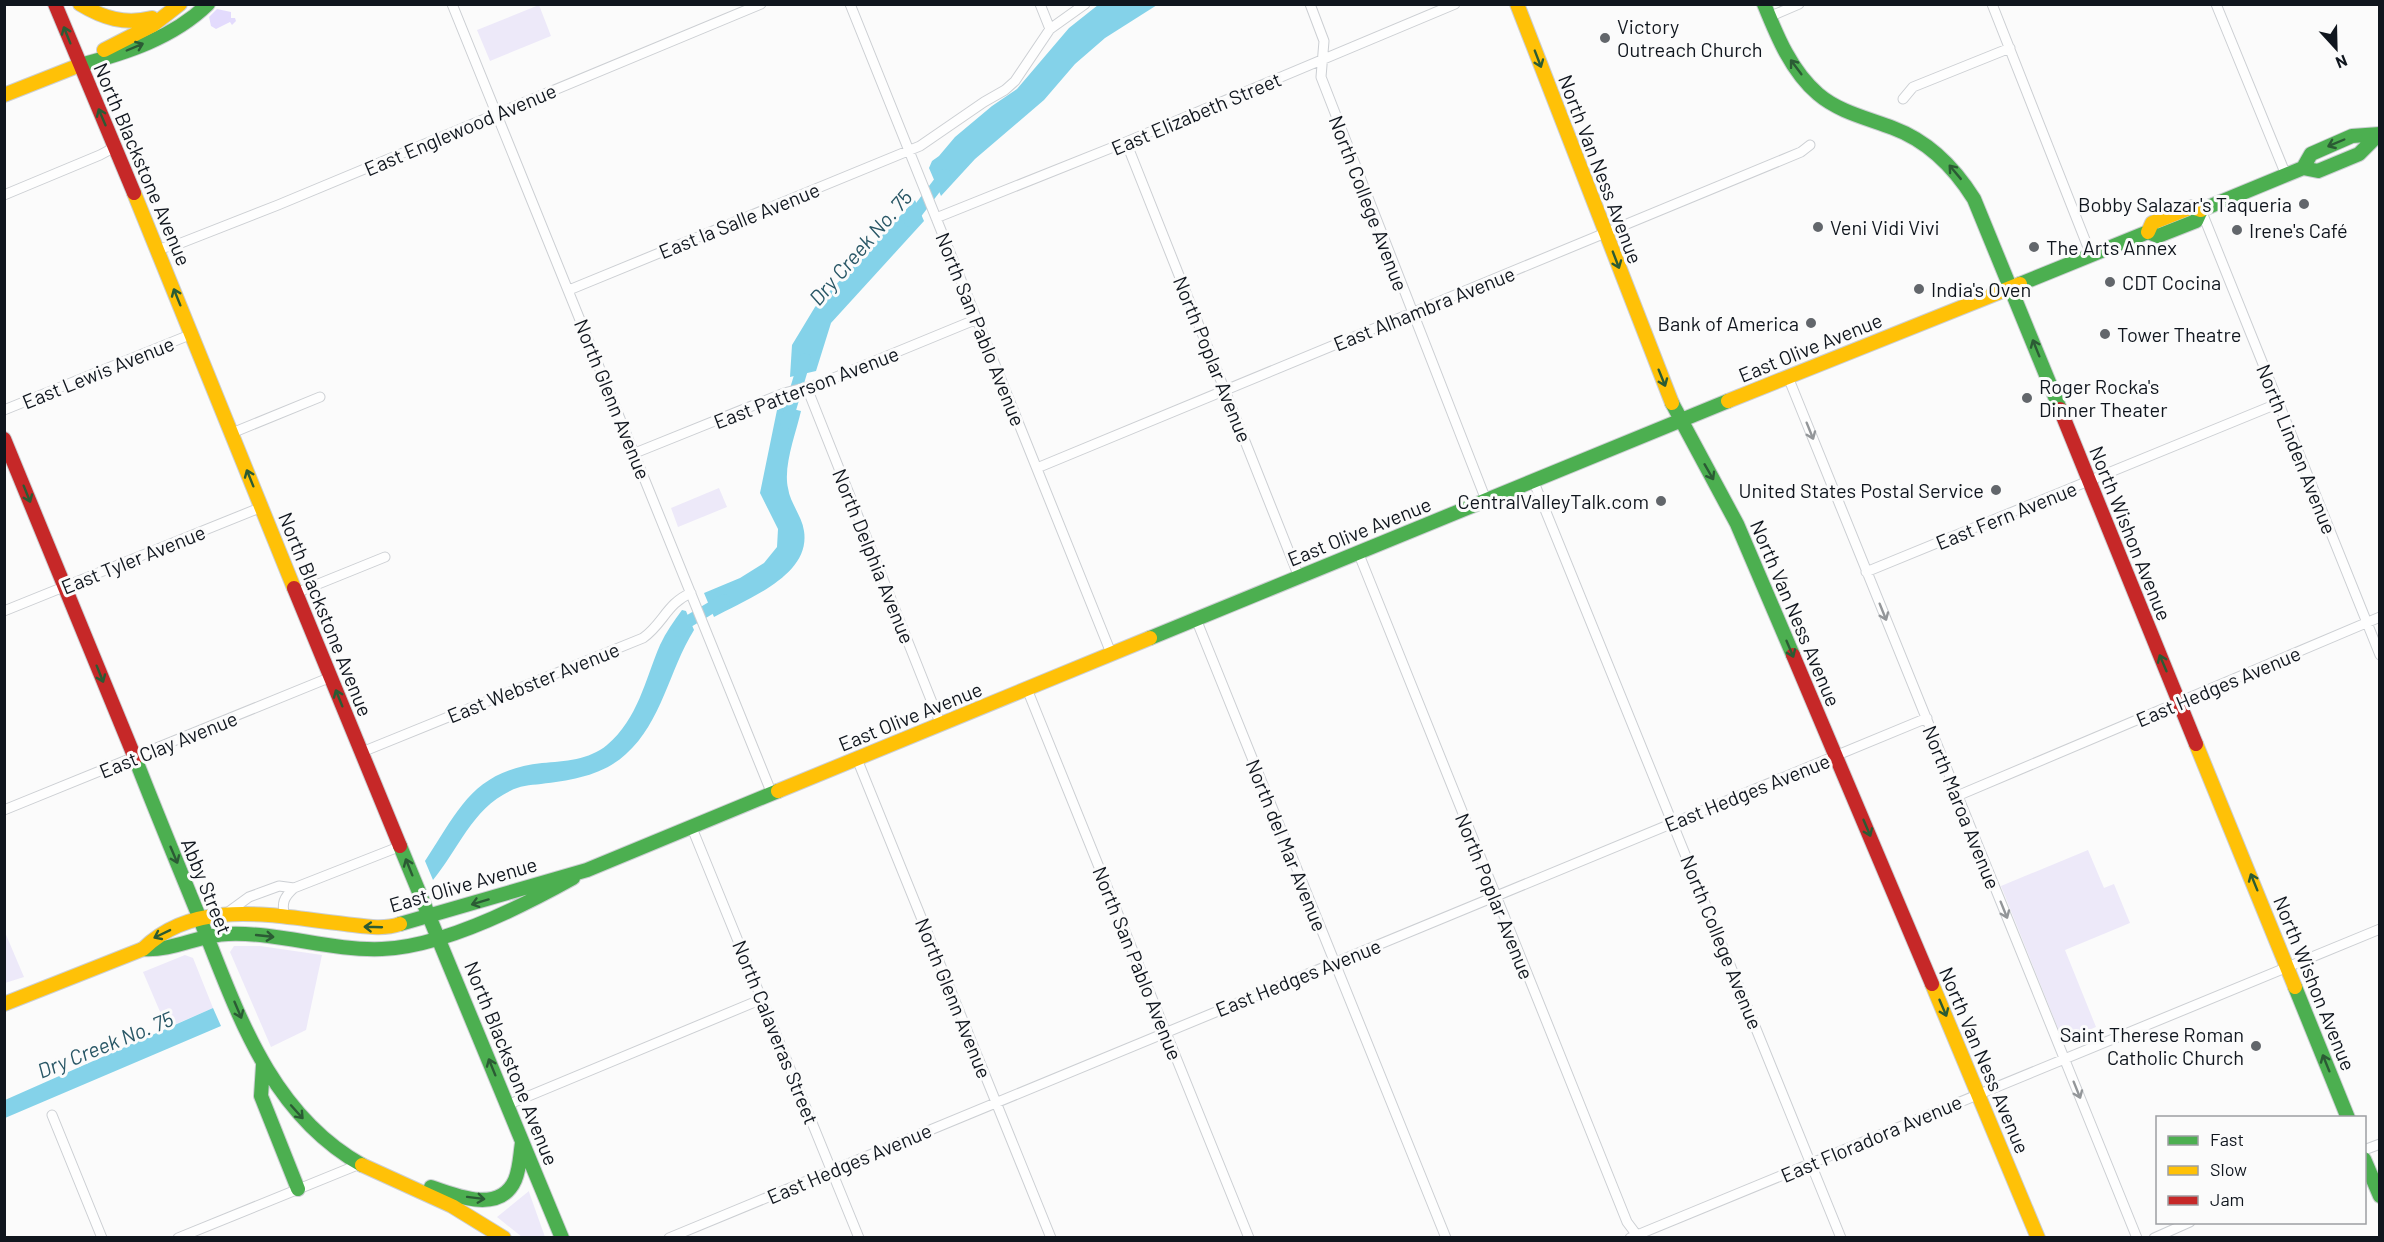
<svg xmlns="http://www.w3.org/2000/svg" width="2384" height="1242" viewBox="0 0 2384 1242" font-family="Barlow,sans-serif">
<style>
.green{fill:#ede9f9}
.forest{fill:#e3dbfd}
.water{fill:#84d2e9}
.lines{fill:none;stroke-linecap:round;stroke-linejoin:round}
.canal{stroke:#84d2e9;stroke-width:12}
.street-casing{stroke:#cccfd3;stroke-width:11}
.fast-casing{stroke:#cccfd3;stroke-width:16}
.slow-casing{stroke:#cccfd3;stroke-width:16}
.jam-casing{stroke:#cccfd3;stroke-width:16}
.street{stroke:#fefefe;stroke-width:9}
.fast{stroke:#4caf50;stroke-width:14}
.slow{stroke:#ffc107;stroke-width:14}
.jam{stroke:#c62828;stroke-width:14}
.oneway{stroke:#2b5b34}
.oneway2{stroke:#939699}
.poi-dot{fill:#62666b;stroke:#fbfbfb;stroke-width:2}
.labels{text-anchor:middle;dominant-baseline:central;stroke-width:6;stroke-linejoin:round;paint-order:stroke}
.poi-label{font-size:20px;fill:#10161e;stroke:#fbfbfb;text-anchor:start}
.street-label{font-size:20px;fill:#10161e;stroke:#fbfbfb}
.water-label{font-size:21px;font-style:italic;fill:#295766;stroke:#fbfbfb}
</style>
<rect width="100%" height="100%" fill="#fbfbfb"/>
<path class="green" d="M539 5 551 36 490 61 477 30Z
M719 488 727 507 678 527 671 508Z
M2088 850 2104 888 2114 884 2130 923 2065 950 2096 1027 2063 1041 2001 886Z
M4 930 24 977 5 983H4Z
M234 946H260L322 955 306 1030 271 1047 230 952Z
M185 955 193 958 213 1008 167 1028 143 972Z
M529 1191V1192L545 1237H522L497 1217Z"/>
<path class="forest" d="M217 9 231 12V18H235L236 21 232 25 230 22 216 29 211 26 209 17Z"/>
<path class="water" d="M1098 5H1157L1105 38 1075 64 1044 100 975 159 941 196 929 168 932 161 939 156 955 137 992 106 1017 89 1069 28Z
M915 200 924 221 831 323 816 371 790 377 792 345 815 307Z
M785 407 801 411C796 433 783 466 788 488 790 503 802 516 804 531 811 576 746 599 714 617L704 593 740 578 764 563 777 547 778 529 760 493 777 410Z
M682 610 686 611 694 630C669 670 662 722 626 754 602 776 572 780 541 784 530 785 519 786 510 791 472 809 458 850 433 880L425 861C460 808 473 771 542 763 565 761 589 760 607 745 638 719 645 680 660 645 666 632 674 621 682 610Z
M213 1008 221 1026 5 1118V1100Z"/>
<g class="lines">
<path class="canal" d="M910 221 945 175
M786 423 805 359
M679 631 684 624 724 600"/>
<g class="street-casing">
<path id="street" d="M452 4 772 794
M850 4 1111 653
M1040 4 1050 29
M1310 4 1324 41 1321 77 1486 500
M1992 4 2091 255
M2216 4 2286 175
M1769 17 1799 4
M1903 99 1913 87 2010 48
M1126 142 1299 577
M4 195 100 155 115 147
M2201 210 2380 655
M936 218 1126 142 1455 4
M158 249 176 245 278 205 761 4
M569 290 920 146 984 102 1005 90 1015 81 1050 29 1085 4
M1788 377 2137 1238
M807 388 941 725
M4 410 192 334
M232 433 320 397
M635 453 784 393 819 384 977 319
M1037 468 1801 152 1810 145
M1533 480 1841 1238
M1358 552 1627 1222 1639 1238
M1866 572 2279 403
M296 593 385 557
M4 611 262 507
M1196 619 1446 1238
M1027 689 1249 1238
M362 752 643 638C663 624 667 603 691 593
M857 759 1051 1238
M1957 796 2380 617
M4 810 331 677
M692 828 859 1238
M227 913 249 897 279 886 294 888
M285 917C281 903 284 897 294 888L401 846
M507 1105 762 999
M52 1115 102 1238
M2364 1150 2380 1144
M178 1238 360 1164
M669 1238 1927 718
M1630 1238 2380 929
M2154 1238 2190 1222"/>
</g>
<g class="fast-casing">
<path id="fast" d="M1764 4C1777 36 1791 71 1818 94 1839 112 1867 118 1893 128 1928 141 1954 167 1974 199L2060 409
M80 65C126 53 173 38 208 4
M2303 168 2311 154 2352 136 2380 134
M2020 284 2148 232 2158 236 2196 221 2201 210 2303 168 2318 171 2359 154 2378 135
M1672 403 1737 524 1793 655
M1150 638 1728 401
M135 758C156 812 178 865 200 919 237 1011 269 1113 362 1165
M400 846 562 1238
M400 924 587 870 778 791
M143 949C173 951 199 935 228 934 280 932 330 951 382 949 442 947 521 907 573 878
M2295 987 2348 1118
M263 1065 261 1096 298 1189
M2364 1159 2380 1196
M431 1187C456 1196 500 1214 515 1180 520 1168 520 1155 522 1143"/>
</g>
<g class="slow-casing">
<path id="slow" d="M80 4C103 18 125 25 152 18
M1517 4 1672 403
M104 50 153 25 180 4
M4 95 80 65
M134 193 294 588
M2148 232 2152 223 2192 207 2201 210
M1728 401 2020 284
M2196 744 2295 987
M778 791 1150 638
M1932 984 2038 1238
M4 1004 143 949C197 896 278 917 345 924 363 926 383 930 400 924
M362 1165 452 1206 504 1238"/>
</g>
<g class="jam-casing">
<path id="jam" d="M55 4 134 193
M2060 409 2196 744
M4 439 135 758
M294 588 400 846
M1793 655 1932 984"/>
</g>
<use href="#street" class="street"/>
<use href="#fast" class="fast"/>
<use href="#slow" class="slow"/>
<use href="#jam" class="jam"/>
</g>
<defs><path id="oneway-shaft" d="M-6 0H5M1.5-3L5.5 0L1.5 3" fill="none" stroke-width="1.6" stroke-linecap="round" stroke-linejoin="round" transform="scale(1.5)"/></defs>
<g class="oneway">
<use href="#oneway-shaft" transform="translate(67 35) rotate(-112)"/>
<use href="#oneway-shaft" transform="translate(135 47) rotate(-23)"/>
<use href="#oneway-shaft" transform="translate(1538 59) rotate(69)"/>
<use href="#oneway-shaft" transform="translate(1796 67) rotate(-127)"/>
<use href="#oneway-shaft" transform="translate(102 117) rotate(-113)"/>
<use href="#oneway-shaft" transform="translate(2336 143) rotate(157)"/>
<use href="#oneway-shaft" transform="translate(1955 172) rotate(-130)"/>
<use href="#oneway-shaft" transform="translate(1616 260) rotate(69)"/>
<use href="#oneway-shaft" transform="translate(177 297) rotate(-112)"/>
<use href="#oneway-shaft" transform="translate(2036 348) rotate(-112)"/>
<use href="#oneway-shaft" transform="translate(1662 378) rotate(68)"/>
<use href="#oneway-shaft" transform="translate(1709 472) rotate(60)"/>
<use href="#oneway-shaft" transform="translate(250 478) rotate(-112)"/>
<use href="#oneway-shaft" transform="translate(27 494) rotate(68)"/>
<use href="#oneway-shaft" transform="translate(1790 649) rotate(67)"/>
<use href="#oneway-shaft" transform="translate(2163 663) rotate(-113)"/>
<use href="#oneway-shaft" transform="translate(100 674) rotate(68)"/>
<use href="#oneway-shaft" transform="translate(339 698) rotate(-112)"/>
<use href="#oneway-shaft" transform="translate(1867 828) rotate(67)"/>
<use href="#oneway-shaft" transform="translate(174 855) rotate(67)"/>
<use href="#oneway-shaft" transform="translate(409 867) rotate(-112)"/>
<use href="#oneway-shaft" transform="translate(2254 882) rotate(-112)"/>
<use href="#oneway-shaft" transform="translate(480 902) rotate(163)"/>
<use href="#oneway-shaft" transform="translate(373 927) rotate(-178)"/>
<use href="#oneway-shaft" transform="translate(162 934) rotate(154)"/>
<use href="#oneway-shaft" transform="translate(265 936) rotate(6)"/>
<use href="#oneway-shaft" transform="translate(1943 1008) rotate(67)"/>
<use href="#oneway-shaft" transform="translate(238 1010) rotate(67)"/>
<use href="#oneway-shaft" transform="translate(2326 1063) rotate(-112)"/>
<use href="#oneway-shaft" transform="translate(492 1067) rotate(-112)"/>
<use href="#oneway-shaft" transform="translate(297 1112) rotate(48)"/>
<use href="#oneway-shaft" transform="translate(476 1198) rotate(7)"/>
</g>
<g class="oneway2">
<use href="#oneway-shaft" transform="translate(1810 431) rotate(68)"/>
<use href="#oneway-shaft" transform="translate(1883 612) rotate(68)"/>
<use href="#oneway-shaft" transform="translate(2004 910) rotate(68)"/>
<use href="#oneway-shaft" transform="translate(2077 1090) rotate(68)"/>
</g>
<g class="poi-dot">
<circle cx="1605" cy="38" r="6"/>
<circle cx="2304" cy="204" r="6"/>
<circle cx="1818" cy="227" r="6"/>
<circle cx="2237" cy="230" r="6"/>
<circle cx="2034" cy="247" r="6"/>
<circle cx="2110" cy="282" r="6"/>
<circle cx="1919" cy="289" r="6"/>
<circle cx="1811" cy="323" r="6"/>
<circle cx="2105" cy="334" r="6"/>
<circle cx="2027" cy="398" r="6"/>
<circle cx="1996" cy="490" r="6"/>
<circle cx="1661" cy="501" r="6"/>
<circle cx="2256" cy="1046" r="6"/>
</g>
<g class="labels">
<g class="poi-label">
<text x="1617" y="26">Victory<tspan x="1617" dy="23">Outreach Church</tspan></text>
<text x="2292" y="204" text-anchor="end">Bobby Salazar's Taqueria</text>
<text x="1830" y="227">Veni Vidi Vivi</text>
<text x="2249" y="230">Irene's Café</text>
<text x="2046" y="247">The Arts Annex</text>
<text x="2122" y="282">CDT Cocina</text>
<text x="1931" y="289">India's Oven</text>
<text x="1799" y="323" text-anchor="end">Bank of America</text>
<text x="2117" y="334">Tower Theatre</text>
<text x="2039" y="386">Roger Rocka's<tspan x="2039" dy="23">Dinner Theater</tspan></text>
<text x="1984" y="490" text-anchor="end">United States Postal Service</text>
<text x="1649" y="501" text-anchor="end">CentralValleyTalk.com</text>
<text x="2244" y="1034" text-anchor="end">Saint Therese Roman<tspan x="2244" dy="23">Catholic Church</tspan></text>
</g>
<g class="street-label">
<text transform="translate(1196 113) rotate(-23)">East Elizabeth Street</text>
<text transform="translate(460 129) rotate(-23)">East Englewood Avenue</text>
<text transform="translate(143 164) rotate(67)">North Blackstone Avenue</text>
<text transform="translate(1601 169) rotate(69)">North Van Ness Avenue</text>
<text transform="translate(1369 203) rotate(69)">North College Avenue</text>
<text transform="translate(739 220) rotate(-22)">East la Salle Avenue</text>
<text transform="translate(1424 308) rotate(-22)">East Alhambra Avenue</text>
<text transform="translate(981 329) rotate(68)">North San Pablo Avenue</text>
<text transform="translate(1810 347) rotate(-22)">East Olive Avenue</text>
<text transform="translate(1213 359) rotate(68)">North Poplar Avenue</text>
<text transform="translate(98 372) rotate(-22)">East Lewis Avenue</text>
<text transform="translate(806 387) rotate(-21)">East Patterson Avenue</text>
<text transform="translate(613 399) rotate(68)">North Glenn Avenue</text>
<text transform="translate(2297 449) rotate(68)">North Linden Avenue</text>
<text transform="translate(2006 515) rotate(-22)">East Fern Avenue</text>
<text transform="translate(1359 531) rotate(-22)">East Olive Avenue</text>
<text transform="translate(2131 533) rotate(68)">North Wishon Avenue</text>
<text transform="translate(874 556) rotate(68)">North Delphia Avenue</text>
<text transform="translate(133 559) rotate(-22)">East Tyler Avenue</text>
<text transform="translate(1796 613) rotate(67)">North Van Ness Avenue</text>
<text transform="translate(326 614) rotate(68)">North Blackstone Avenue</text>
<text transform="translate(533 682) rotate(-22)">East Webster Avenue</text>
<text transform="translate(2218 686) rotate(-23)">East Hedges Avenue</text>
<text transform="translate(910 716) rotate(-22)">East Olive Avenue</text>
<text transform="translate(168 744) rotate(-22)">East Clay Avenue</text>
<text transform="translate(1747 792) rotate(-22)">East Hedges Avenue</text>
<text transform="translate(1962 807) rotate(68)">North Maroa Avenue</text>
<text transform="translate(1287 845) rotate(68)">North del Mar Avenue</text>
<text transform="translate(463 884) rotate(-16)">East Olive Avenue</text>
<text transform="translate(207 886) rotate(68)">Abby Street</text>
<text transform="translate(1495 896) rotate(68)">North Poplar Avenue</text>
<text transform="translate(1722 942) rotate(68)">North College Avenue</text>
<text transform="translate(1138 963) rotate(68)">North San Pablo Avenue</text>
<text transform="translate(1298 977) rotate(-22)">East Hedges Avenue</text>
<text transform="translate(2315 983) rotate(68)">North Wishon Avenue</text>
<text transform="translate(954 998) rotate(68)">North Glenn Avenue</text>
<text transform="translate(776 1032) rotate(68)">North Calaveras Street</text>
<text transform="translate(1985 1060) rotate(67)">North Van Ness Avenue</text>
<text transform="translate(512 1063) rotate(68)">North Blackstone Avenue</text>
<text transform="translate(1871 1138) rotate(-23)">East Floradora Avenue</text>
<text transform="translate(849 1163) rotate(-23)">East Hedges Avenue</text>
</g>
<g class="water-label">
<text transform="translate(860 247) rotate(-49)">Dry Creek No. 75</text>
<text transform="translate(105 1044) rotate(-22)">Dry Creek No. 75</text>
</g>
</g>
<rect width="2384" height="1242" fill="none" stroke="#10161e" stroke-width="12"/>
<rect x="2156" y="1116" width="210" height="108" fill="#fbfbfb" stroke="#9d9fa3" stroke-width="1.5"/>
<rect x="2168" y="1136" width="30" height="9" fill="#4caf50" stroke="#9d9fa3" stroke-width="1.5"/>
<text x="2210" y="1146" font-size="18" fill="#10161e">Fast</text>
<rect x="2168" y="1166" width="30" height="9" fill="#ffc107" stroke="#9d9fa3" stroke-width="1.5"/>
<text x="2210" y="1176" font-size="18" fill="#10161e">Slow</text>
<rect x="2168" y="1196" width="30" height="9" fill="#c62828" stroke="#9d9fa3" stroke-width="1.5"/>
<text x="2210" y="1206" font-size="18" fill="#10161e">Jam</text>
<g transform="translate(2336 48) rotate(158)" stroke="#fbfbfb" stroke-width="4.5" paint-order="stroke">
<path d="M0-4.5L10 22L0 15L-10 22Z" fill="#10161e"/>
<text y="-9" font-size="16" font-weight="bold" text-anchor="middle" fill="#10161e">N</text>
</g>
</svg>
